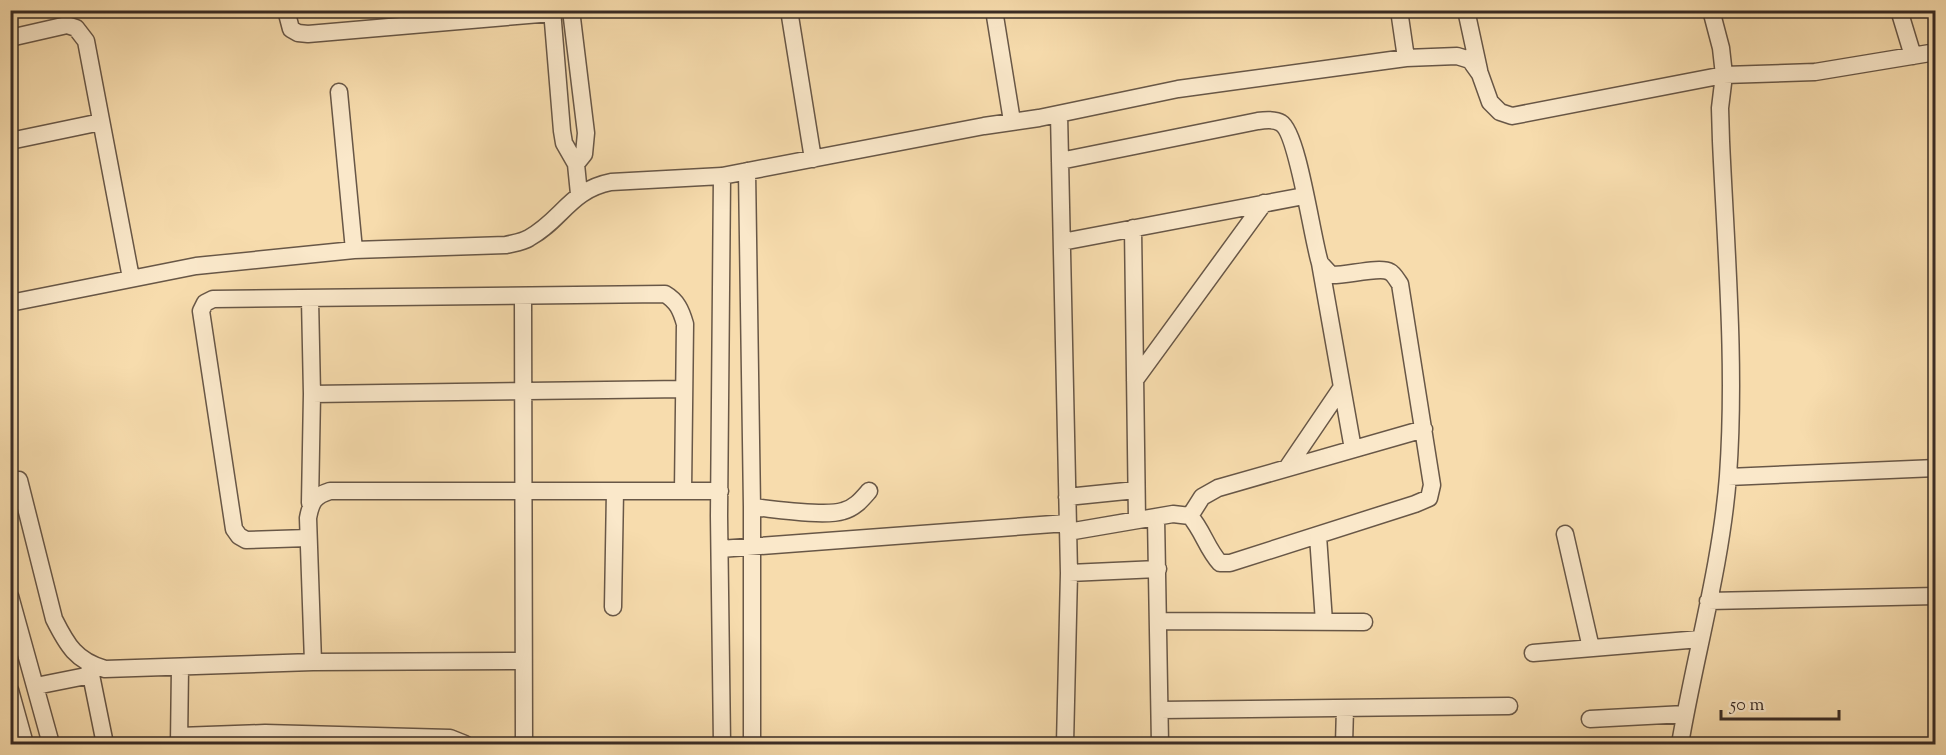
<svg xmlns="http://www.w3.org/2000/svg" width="1946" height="755" viewBox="0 0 1946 755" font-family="'Sorts Mill Goudy',serif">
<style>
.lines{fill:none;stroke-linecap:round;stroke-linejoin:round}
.minor-casing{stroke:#685747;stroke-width:19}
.minor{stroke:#fae8ca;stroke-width:16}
</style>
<rect width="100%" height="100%" fill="#f7dcad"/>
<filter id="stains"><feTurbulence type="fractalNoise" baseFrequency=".00333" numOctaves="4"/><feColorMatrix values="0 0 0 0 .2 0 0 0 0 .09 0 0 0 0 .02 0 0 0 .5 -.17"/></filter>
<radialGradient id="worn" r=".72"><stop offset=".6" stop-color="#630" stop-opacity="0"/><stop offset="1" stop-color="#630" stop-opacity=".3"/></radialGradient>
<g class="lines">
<g class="minor-casing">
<path id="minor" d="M286 10 291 29 298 33 308 34 552 13
M552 10 562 131 564 143 576 164 579 194
M571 10 586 133 584 154 576 164
M789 10 813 159
M994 10 1012 121
M1399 10 1406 58
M1466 10 1479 70
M1899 10 1913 56
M10 38 67 25 76 28 86 41 131 278
M339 92 354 250
M1059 114 1069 573 1065 744
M10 141 101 122
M1060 161 1258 121C1265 120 1275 119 1281 123 1298 133 1312 238 1320 263L1331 275C1345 276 1380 266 1390 272 1394 274 1397 280 1400 284L1432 485 1429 498 1415 504 1230 563H1220C1207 549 1203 531 1190 516L1173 514 1068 532
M747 171 752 507V744
M1133 228 1137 520
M1062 242 1304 196
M1320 263 1353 449
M523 296 524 744
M310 299 312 394 310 503
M10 303 196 266 354 250 506 245C514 243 523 242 529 238 562 220 570 190 611 182L722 176 984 126 1039 118 1178 89 1406 58 1457 56 1470 60 1480 74 1490 102 1500 112 1512 116 1724 75 1815 72 1936 52
M1135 380 1264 203
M312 394 684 389
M1287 468 1342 387
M1728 477 1936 468
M19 480 54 619C67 645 76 661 105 669L313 662 523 661
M1067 497 1136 490
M752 507C774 509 824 517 843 511 855 508 862 499 869 491
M1190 516 1202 497 1218 488 1424 429
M1156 517 1160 744
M1565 534 1591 648
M1318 536 1324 622
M308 538 246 540 239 536 234 529 201 311 205 303 213 299 665 294C677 301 681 310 685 324L683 491
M720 549 1067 523
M1069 573 1158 569
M10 596 51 744
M1708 601 1936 596
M613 607 615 491
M1159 621 1364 622
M1533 653 1700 639
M313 662 308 518C311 502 314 496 330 491H720
M89 665 105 744
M36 686 91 675
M10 690 25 744
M1160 710 1509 706
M1590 719 1685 714
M179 736 265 733 450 738 465 744
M179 744 180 667
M722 744 719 516 722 176
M1344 744 1345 708
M1680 744C1695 655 1721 567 1728 476 1736 365 1726 252 1721 141L1720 108 1724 75 1721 48 1711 10"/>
</g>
<use href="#minor" class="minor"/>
</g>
<rect width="1946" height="755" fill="none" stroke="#f7dcad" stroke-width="36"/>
<rect x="12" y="12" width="1922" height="731" fill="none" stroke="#392b25" stroke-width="3"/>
<rect x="18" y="18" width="1910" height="719" fill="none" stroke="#392b25" stroke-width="1.5"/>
<path d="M1721 710v9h118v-9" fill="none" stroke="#392b25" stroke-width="3"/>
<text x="1730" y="710" font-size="18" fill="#392b25" stroke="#fae8ca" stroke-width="4.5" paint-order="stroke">50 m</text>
<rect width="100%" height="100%" filter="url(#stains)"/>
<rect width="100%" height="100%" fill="url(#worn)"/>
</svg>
